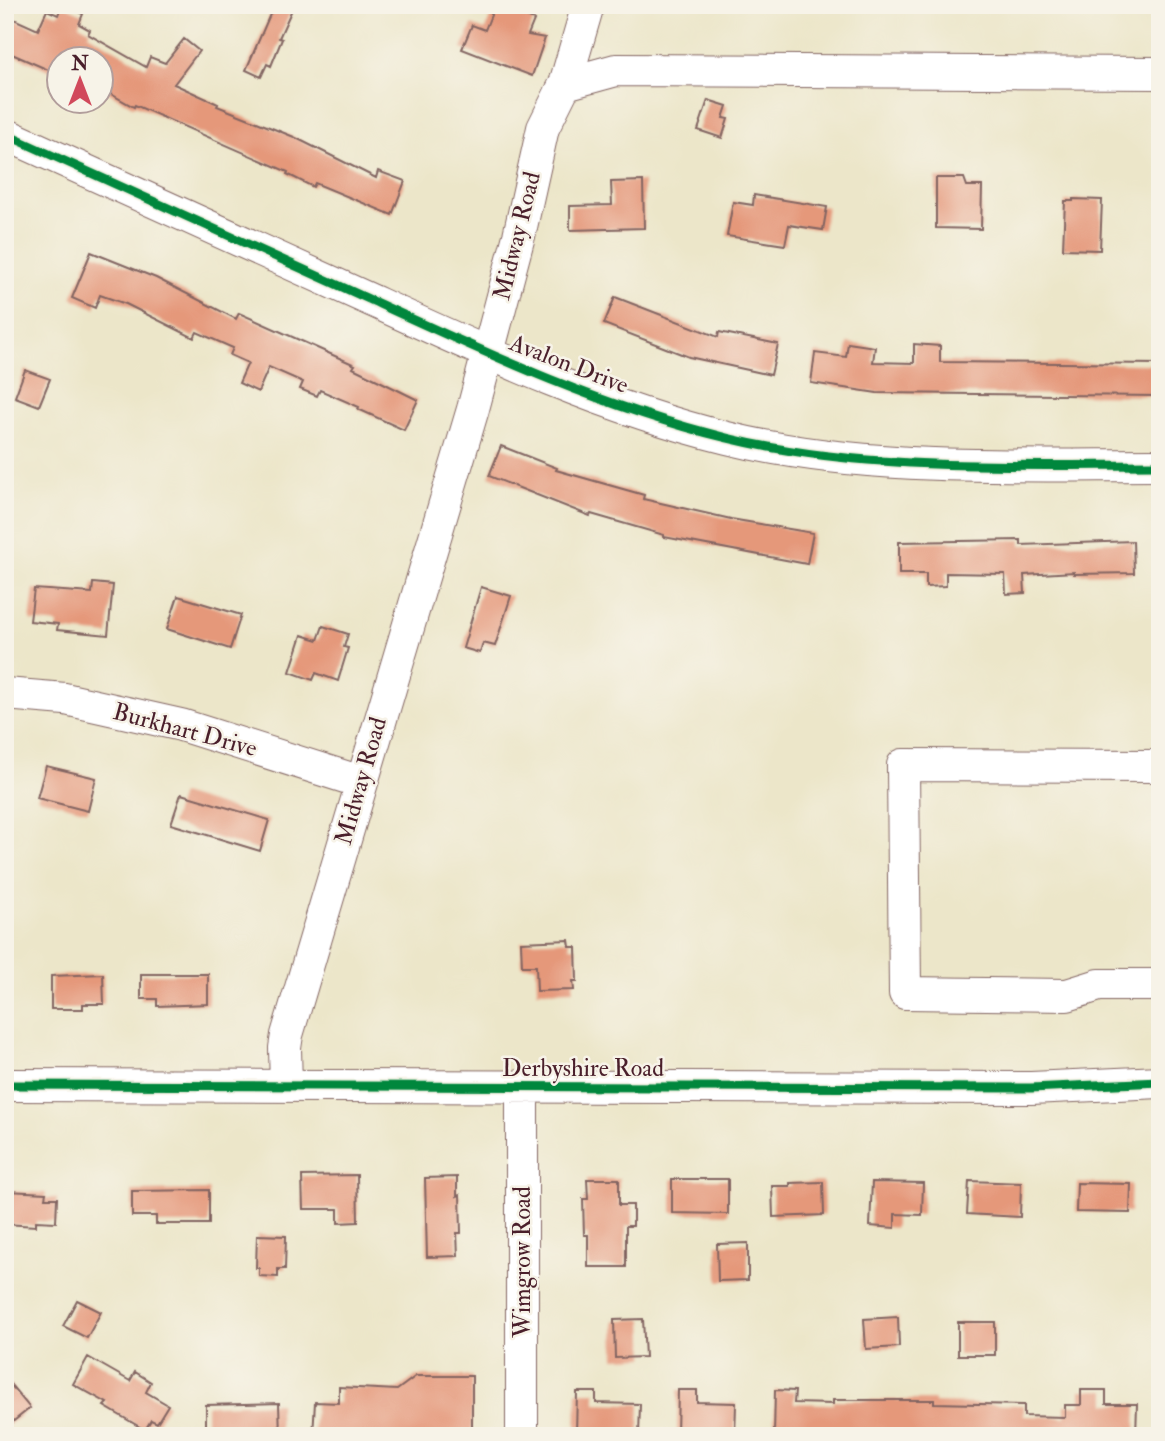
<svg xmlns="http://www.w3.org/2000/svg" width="1165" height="1441" viewBox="0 0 1165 1441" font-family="'IM FELL Double Pica',serif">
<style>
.building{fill:#e5987a}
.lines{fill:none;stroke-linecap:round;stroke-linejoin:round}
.minor-casing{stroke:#836562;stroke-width:34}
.minor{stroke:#fff;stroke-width:32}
.cycleway-casing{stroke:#f7f3e8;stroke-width:13}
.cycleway{stroke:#00873e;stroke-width:9}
.labels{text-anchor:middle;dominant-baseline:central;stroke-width:5;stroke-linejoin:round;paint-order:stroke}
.street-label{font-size:24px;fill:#4a1f2b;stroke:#f7f3e8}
</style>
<rect width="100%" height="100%" fill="#f7f3e8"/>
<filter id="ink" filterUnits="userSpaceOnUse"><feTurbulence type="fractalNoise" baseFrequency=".0143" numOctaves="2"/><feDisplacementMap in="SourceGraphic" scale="14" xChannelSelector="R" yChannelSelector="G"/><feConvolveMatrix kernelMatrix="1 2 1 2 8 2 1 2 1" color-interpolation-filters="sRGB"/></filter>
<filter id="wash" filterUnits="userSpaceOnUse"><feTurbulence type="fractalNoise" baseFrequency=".00686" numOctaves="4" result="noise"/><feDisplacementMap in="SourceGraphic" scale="28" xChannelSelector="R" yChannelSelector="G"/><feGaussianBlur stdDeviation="1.57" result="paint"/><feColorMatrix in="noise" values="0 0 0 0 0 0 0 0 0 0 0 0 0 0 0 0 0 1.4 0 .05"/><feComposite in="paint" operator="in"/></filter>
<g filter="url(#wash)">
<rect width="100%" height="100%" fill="#ece6c9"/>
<g id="blocks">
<path class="building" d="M62 5 83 14 79 24 90 30 88 34 146 67 150 57 165 63 184 39 199 51 174 84 218 104 217 106 294 137 376 178 378 171 405 181 392 215 315 183 313 187 287 174 288 172 135 105 134 107 102 89V60H60V75L5 51V15L38 30 47 10 58 15Z
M274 5H294L279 38 282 39 271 66 267 64 261 77 246 70Z
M495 5 534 20 528 35 545 38 532 76 462 49 472 25 485 30Z
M708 100 727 106 723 118 728 119 722 138 698 130Z
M936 178H964L967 186H982L981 229 936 228Z
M643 181 644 228 570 230V206L612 205 611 182Z
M754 195 827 207 823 230 789 225 785 245 727 236 733 202 753 205Z
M1073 199 1102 200 1100 250 1063 249 1065 201H1073Z
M91 252 156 278 236 319 239 313 355 365 353 368 418 400 404 430 358 409 359 407 320 390 317 396 300 389 303 382 269 367 258 392 239 383 248 363 230 355 233 348 197 332 194 338 126 304 100 295 95 308 72 298Z
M615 297 718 337 719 332 778 344 771 375 689 357 604 324Z
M848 343 875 347 873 362 914 363V344L940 346V362L1160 364V396L877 393 811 383 815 353 846 357Z
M25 370 50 379 39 406 15 397Z
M501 446 557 468 556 470 644 495 643 499 731 519 813 533 807 564 664 537V535L591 514 590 516 489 476Z
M1021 540V545L1133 541 1134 573 1074 574V572L1024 575 1025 593 1006 594 1005 574 946 573V586L926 587V574H899V542Z
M93 583 113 585 108 635 57 630 58 624 30 621 34 589 92 593Z
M481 587 511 596 495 646 483 643 480 653 463 648Z
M178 596 241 615 230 649 167 629Z
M323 626 348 634 344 647 348 648 338 681 316 673 313 680 290 672 302 635 318 640Z
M46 766 96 778 88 811 37 798Z
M181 794 269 820 260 851 171 824Z
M569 940 570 947H576L577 981H573L574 990 537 991 536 966H522L521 942Z
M103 974 104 1004H83V1009H51V976Z
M141 974H208V1004L157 1006V999H141Z
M357 1175 358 1222 338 1223V1209H303L302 1176Z
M457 1177V1196L460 1195 461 1233H457L458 1256 427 1257 425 1178Z
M587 1179H619V1205H633V1226H626V1267H588V1235H584L583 1199H588Z
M672 1179H728V1214L672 1213Z
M969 1181 1021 1183 1020 1217 967 1214Z
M823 1182 824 1215 773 1217 772 1186H790V1183Z
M872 1182 923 1183 922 1215 895 1214V1228L870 1226Z
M1077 1183 1131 1184 1130 1213 1076 1212Z
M209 1190V1224H156V1216H132V1191Z
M7 1191 46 1193 45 1198H57L56 1222 36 1221V1226L5 1224Z
M257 1235 286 1236 285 1269H278V1277L259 1276V1268H256Z
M748 1243V1280L718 1281 717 1244Z
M77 1300 101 1312 87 1338 63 1326Z
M898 1317 899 1347 866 1349 864 1319Z
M643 1319 645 1357 615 1358 614 1320Z
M958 1322H995V1355H958Z
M88 1357 130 1381 135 1372 151 1382 146 1392 168 1405 157 1423 151 1420 145 1430 104 1406 107 1403 73 1384Z
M416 1376H472V1436H313L315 1402 339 1403V1387L397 1390Z
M5 1378 30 1408 5 1428Z
M678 1390H697V1402L736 1403 735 1436 677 1435Z
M775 1390 795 1391 794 1403 833 1404V1400H934V1403L1024 1405V1416L1065 1417V1405H1081V1390H1106V1404H1137L1136 1436H774Z
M577 1392H596V1403L640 1404 639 1436 576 1434Z
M279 1403 280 1436 206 1434V1405Z"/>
</g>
</g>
<g filter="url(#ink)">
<use href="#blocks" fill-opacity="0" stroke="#836562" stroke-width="2"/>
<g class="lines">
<g class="minor-casing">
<path id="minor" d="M565 84 616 70 1160 73
M5 134C128 190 251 245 373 301 488 354 604 408 727 438 863 472 1020 465 1160 465
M5 694 65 699 181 725 361 782
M1160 766 903 765 905 993 1067 995 1099 985H1160
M5 1085 1031 1088 1160 1082
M286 1086 285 1048 287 1035 473 409 519 236 543 128 565 84 588 5
M522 1088V1436"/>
</g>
<use href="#minor" class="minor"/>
<g class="cycleway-casing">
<path id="cycleway" d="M5 134C128 190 251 245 373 301 488 354 604 408 727 438 863 472 1020 465 1160 465
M5 1085 1031 1088 1160 1082"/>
</g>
<use href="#cycleway" class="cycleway"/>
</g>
</g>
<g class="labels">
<g class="street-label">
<text transform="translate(517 236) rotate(-76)">Midway Road</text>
<text transform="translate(569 364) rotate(21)">Avalon Drive</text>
<text transform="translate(185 730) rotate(15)">Burkhart Drive</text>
<text transform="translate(361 781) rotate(-74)">Midway Road</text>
<text x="583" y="1068">Derbyshire Road</text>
<text transform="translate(522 1262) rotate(-90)">Wimgrow Road</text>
</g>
</g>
<rect width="1165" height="1441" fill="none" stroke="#f7f3e8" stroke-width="28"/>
<g transform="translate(80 80)"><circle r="33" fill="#f7f3e8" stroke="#b29e9c" stroke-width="2"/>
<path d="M0-5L12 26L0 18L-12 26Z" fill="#d1495b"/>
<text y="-10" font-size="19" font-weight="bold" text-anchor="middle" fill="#4a1f2b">N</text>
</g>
</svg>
